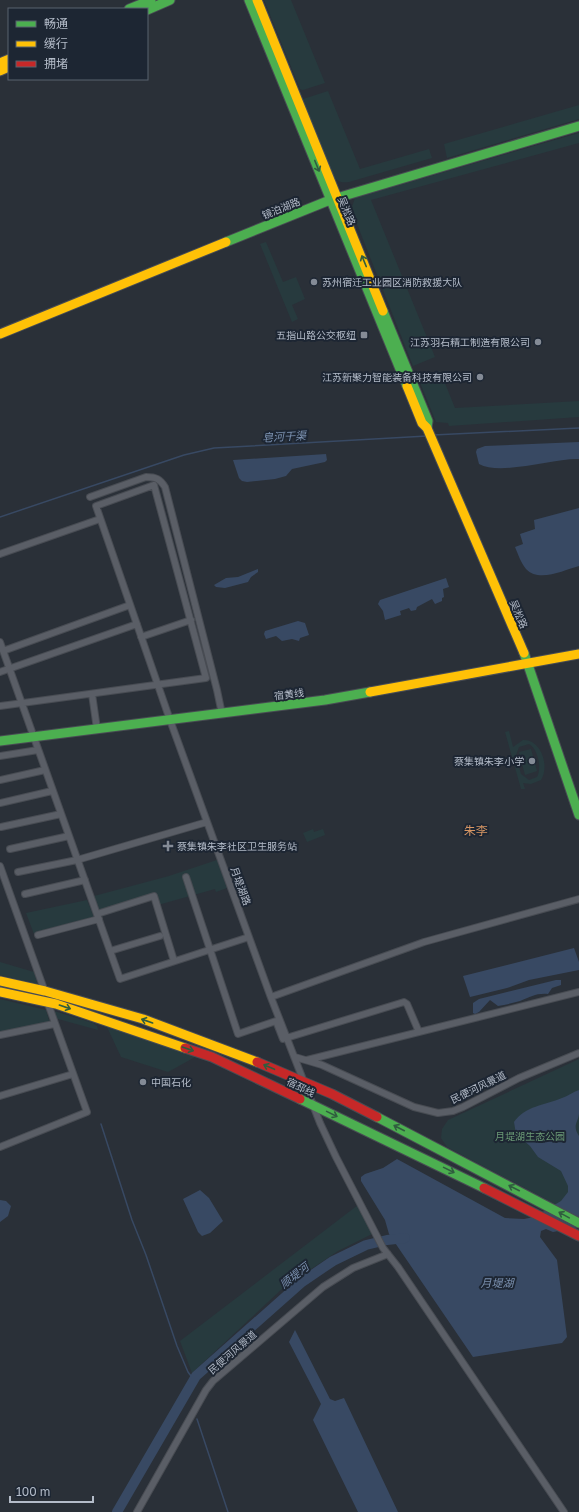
<svg xmlns="http://www.w3.org/2000/svg" width="579" height="1512" viewBox="0 0 579 1512" font-family="'Golos Text','Noto Sans SC',sans-serif">
<style>
.green{fill:#273a3e;fill-rule:evenodd}
.water{fill:#384963}
.lines{fill:none;stroke-linecap:round;stroke-linejoin:round}
.stream{stroke:#384963;stroke-width:1.5}
.river{stroke:#384963;stroke-width:10}
.street-casing{stroke:#484c53;stroke-width:8}
.fast-casing{stroke:#484c53;stroke-width:11}
.slow-casing{stroke:#484c53;stroke-width:11}
.jam-casing{stroke:#484c53;stroke-width:11}
.street{stroke:#5a5e66;stroke-width:6}
.fast{stroke:#4caf50;stroke-width:9}
.slow{stroke:#ffc107;stroke-width:9}
.jam{stroke:#c62828;stroke-width:9}
.oneway{stroke:#305d3f}
.poi-dot{fill:#848b96;stroke:#1d2633;stroke-width:1.5}
.labels{text-anchor:middle;dominant-baseline:central;stroke-width:4;stroke-linejoin:round;paint-order:stroke}
.street-label{font-size:10px;fill:#b4bcc9;stroke:#1d2633}
.poi-label{font-size:10px;fill:#b4bcc9;stroke:#1d2633;text-anchor:end}
.park-label{font-size:10px;fill:#6b9a76;stroke:#1d2633}
.water-label{font-size:11px;font-style:italic;fill:#7c92b1;stroke:#1d2633}
.quarter-label{font-size:12px;fill:#d59563;stroke:#1d2633}
</style>
<rect width="100%" height="100%" fill="#2a3038"/>
<path class="green" d="M264 0H291L325 83 303 90 300 89Z
M328 91 360 169 429 149 432 158 349 182C341 183 338 182 333 176L303 103V99Z
M579 105V119L447 158 444 144Z
M579 133V143L371 200 435 357 413 366 353 214 352 207 355 198Z
M266 242 283 282 296 277 305 299 292 305 298 319 292 322 260 244Z
M440 371 455 408 579 401V417L449 426 448 423 436 422 419 380Z
M509 731 513 747 523 740C541 739 550 766 541 780L531 784 523 783 525 789H521L505 732ZM529 744C538 749 542 768 537 777L529 780 521 774 516 755 519 747Z
M531 749 537 771 525 775 519 752Z
M313 829 314 832 323 829 325 835 307 842 303 833Z
M217 860 227 888 216 892 215 889 158 905 154 894 98 911 94 896 169 876Z
M87 900 94 917 34 934 26 913Z
M0 962 34 972 38 985 0 975Z
M0 999 46 1010 50 1023 0 1033Z
M54 1011 93 1023 97 1026 98 1030 58 1019 56 1017Z
M107 1027 197 1056 168 1072 121 1057Z
M579 1059V1217L447 1147 441 1138 442 1129 448 1120Z
M358 1205 372 1234 338 1251 283 1288 192 1373 180 1341Z"/>
<path class="water" d="M579 442V459C553 458 501 476 479 464L476 452 477 449 485 446Z
M326 454 327 460 325 462 292 469 286 476 275 479 247 482 242 481 239 478 233 460Z
M579 508V566C564 570 539 583 526 569 521 563 518 554 515 547L523 544 520 534 535 529 534 520Z
M258 569V572L251 577 248 582 225 588 216 587 214 585 226 578 238 577Z
M446 578 449 587 443 589 444 597 442 598V601L435 604 432 599 417 607 416 610 411 611 409 608 400 611 401 615 385 620 383 611 378 604 380 600Z
M298 621 305 623 309 635 300 638 299 641 292 639 282 641 276 636 266 639 264 634 265 631Z
M574 948 579 962V970L529 980 507 988 470 997 463 976Z
M556 980H561V985L552 988 548 994C536 993 531 997 520 1001 513 1003 505 1005 498 1006L490 1000 479 1012 475 1014 473 1013V1003L479 999Z
M579 1090C579 1098 579 1106 579 1114 578 1123 572 1125 579 1136V1227L553 1232 546 1229 541 1231 540 1237 557 1260 567 1337 562 1343 473 1357 389 1234 385 1220 361 1181V1177L365 1174 383 1168 397 1159 505 1218 524 1219 534 1217 561 1201 568 1192V1186L561 1171 538 1157 530 1146 516 1134 514 1122C525 1106 545 1105 562 1098 568 1096 573 1092 579 1090Z
M200 1190 209 1198 223 1221 210 1233 202 1236 198 1232 183 1199Z
M0 1200 6 1201 11 1206 8 1216 0 1222Z
M295 1330 330 1399 335 1401 344 1398 398 1512H358L313 1420 321 1404 289 1342Z"/>
<g class="lines">
<path class="stream" d="M433 435 579 428
M0 517 184 455 214 448 427 436
M101 1124 132 1220 146 1255 177 1346 188 1372 194 1380
M197 1419 228 1512"/>
<path class="river" d="M117 1512 196 1376 302 1282 333 1261 366 1245 387 1240 405 1238"/>
<g class="street-casing">
<path id="street" d="M90 497 146 477C156 477 160 479 165 487L217 690 222 714
M0 554 100 519
M141 637 191 620
M0 642 120 979 249 937
M3 651 130 605
M0 672 137 624
M92 694 97 729
M0 706C69 697 138 687 206 678L154 485 96 506C121 577 145 649 170 720L270 995 320 1123 336 1157 383 1248 398 1267 564 1512
M0 756 38 750
M0 780 45 770
M0 803 52 791
M1 827 61 814
M10 849 69 836
M0 866 45 992
M18 872 77 860 207 822
M186 877 238 1034 276 1021 283 1039 404 1002 407 1004 419 1032
M25 894 85 880
M97 914 154 896 174 961
M38 935 99 919
M110 951 160 936
M271 997 424 942 579 899
M0 1035 54 1024
M295 1057 322 1065 414 1107 438 1113 453 1111 463 1107 519 1078 579 1053
M307 1060 579 992
M0 1096 73 1074
M0 1147 87 1112 47 1001
M137 1512 206 1390 213 1381 323 1287 353 1268 388 1254"/>
</g>
<g class="fast-casing">
<path id="fast" d="M249 0 407 386
M129 9 151 0
M147 10 170 0
M226 242 330 200 579 126
M383 311 428 421 427 428
M524 653 579 815
M0 741 325 700 370 692
M300 1099 484 1188
M377 1117 579 1223"/>
</g>
<g class="slow-casing">
<path id="slow" d="M257 0 383 311
M0 63 9 59
M0 71 9 67
M0 334 226 242
M407 386 422 423 427 428 524 653
M370 692 579 654
M0 981 45 991 143 1019 257 1062
M0 992 56 1004 185 1048"/>
</g>
<g class="jam-casing">
<path id="jam" d="M185 1048 212 1057 300 1099
M257 1062 332 1094 377 1117
M484 1188 579 1236"/>
</g>
<use href="#street" class="street"/>
<use href="#fast" class="fast"/>
<use href="#slow" class="slow"/>
<use href="#jam" class="jam"/>
</g>
<defs><path id="oneway-shaft" d="M-6 0H5M1.5-3L5.5 0L1.5 3" fill="none" stroke-width="1.6" stroke-linecap="round" stroke-linejoin="round"/></defs>
<g class="oneway">
<use href="#oneway-shaft" transform="translate(317 166) rotate(68)"/>
<use href="#oneway-shaft" transform="translate(364 261) rotate(-112)"/>
<use href="#oneway-shaft" transform="translate(65 1007) rotate(19)"/>
<use href="#oneway-shaft" transform="translate(147 1021) rotate(-161)"/>
<use href="#oneway-shaft" transform="translate(188 1049) rotate(19)"/>
<use href="#oneway-shaft" transform="translate(269 1067) rotate(-157)"/>
<use href="#oneway-shaft" transform="translate(332 1114) rotate(26)"/>
<use href="#oneway-shaft" transform="translate(399 1128) rotate(-153)"/>
<use href="#oneway-shaft" transform="translate(449 1170) rotate(26)"/>
<use href="#oneway-shaft" transform="translate(514 1188) rotate(-153)"/>
<use href="#oneway-shaft" transform="translate(564 1215) rotate(-151)"/>
</g>
<g class="poi-dot">
<circle cx="314" cy="282" r="4"/>
<rect x="360" y="331" width="8" height="8" rx="2"/>
<circle cx="538" cy="342" r="4"/>
<circle cx="480" cy="377" r="4"/>
<circle cx="532" cy="761" r="4"/>
<path d="M166 840h4v4h4v4h-4v4h-4v-4h-4v-4h4z"/>
<circle cx="143" cy="1082" r="4"/>
</g>
<g class="labels">
<g class="street-label">
<text transform="translate(281 208) rotate(-22)">镜泊湖路</text>
<text transform="translate(347 211) rotate(68)">吴淞路</text>
<text transform="translate(519 614) rotate(67)">吴淞路</text>
<text transform="translate(289 694) rotate(-7)">宿黄线</text>
<text transform="translate(241 886) rotate(70)">月堤湖路</text>
<text transform="translate(301 1087) rotate(26)">宿邳线</text>
<text transform="translate(478 1087) rotate(-26)">民便河风景道</text>
<text transform="translate(232 1352) rotate(-41)">民便河风景道</text>
</g>
<g class="poi-label">
<text x="322" y="282" text-anchor="start">苏州宿迁工业园区消防救援大队</text>
<text x="356" y="335">五指山路公交枢纽</text>
<text x="530" y="342">江苏羽石精工制造有限公司</text>
<text x="472" y="377">江苏新聚力智能装备科技有限公司</text>
<text x="524" y="761">蔡集镇朱李小学</text>
<text x="177" y="846" text-anchor="start">蔡集镇朱李社区卫生服务站</text>
<text x="151" y="1082" text-anchor="start">中国石化</text>
</g>
<g class="park-label">
<text x="530" y="1136">月堤湖生态公园</text>
</g>
<g class="water-label">
<text transform="translate(284 436) rotate(-3)">皂河干渠</text>
<text transform="translate(294 1275) rotate(-38)">顺堤河</text>
<text x="497" y="1282">月堤湖</text>
</g>
<g class="quarter-label">
<text x="476" y="830">朱李</text>
</g>
</g>
<rect x="8" y="8" width="140" height="72" fill="#1d2633" stroke="#59626f"/>
<rect x="16" y="21" width="20" height="6" fill="#4caf50" stroke="#59626f"/>
<text x="44" y="28" font-size="12" fill="#b4bcc9">畅通</text>
<rect x="16" y="41" width="20" height="6" fill="#ffc107" stroke="#59626f"/>
<text x="44" y="48" font-size="12" fill="#b4bcc9">缓行</text>
<rect x="16" y="61" width="20" height="6" fill="#c62828" stroke="#59626f"/>
<text x="44" y="68" font-size="12" fill="#b4bcc9">拥堵</text>
<path d="M10 1496v6h83v-6" fill="none" stroke="#b4bcc9" stroke-width="2"/>
<text x="16" y="1496" font-size="12" fill="#b4bcc9" stroke="#1d2633" stroke-width="3" paint-order="stroke">100 m</text>
</svg>
